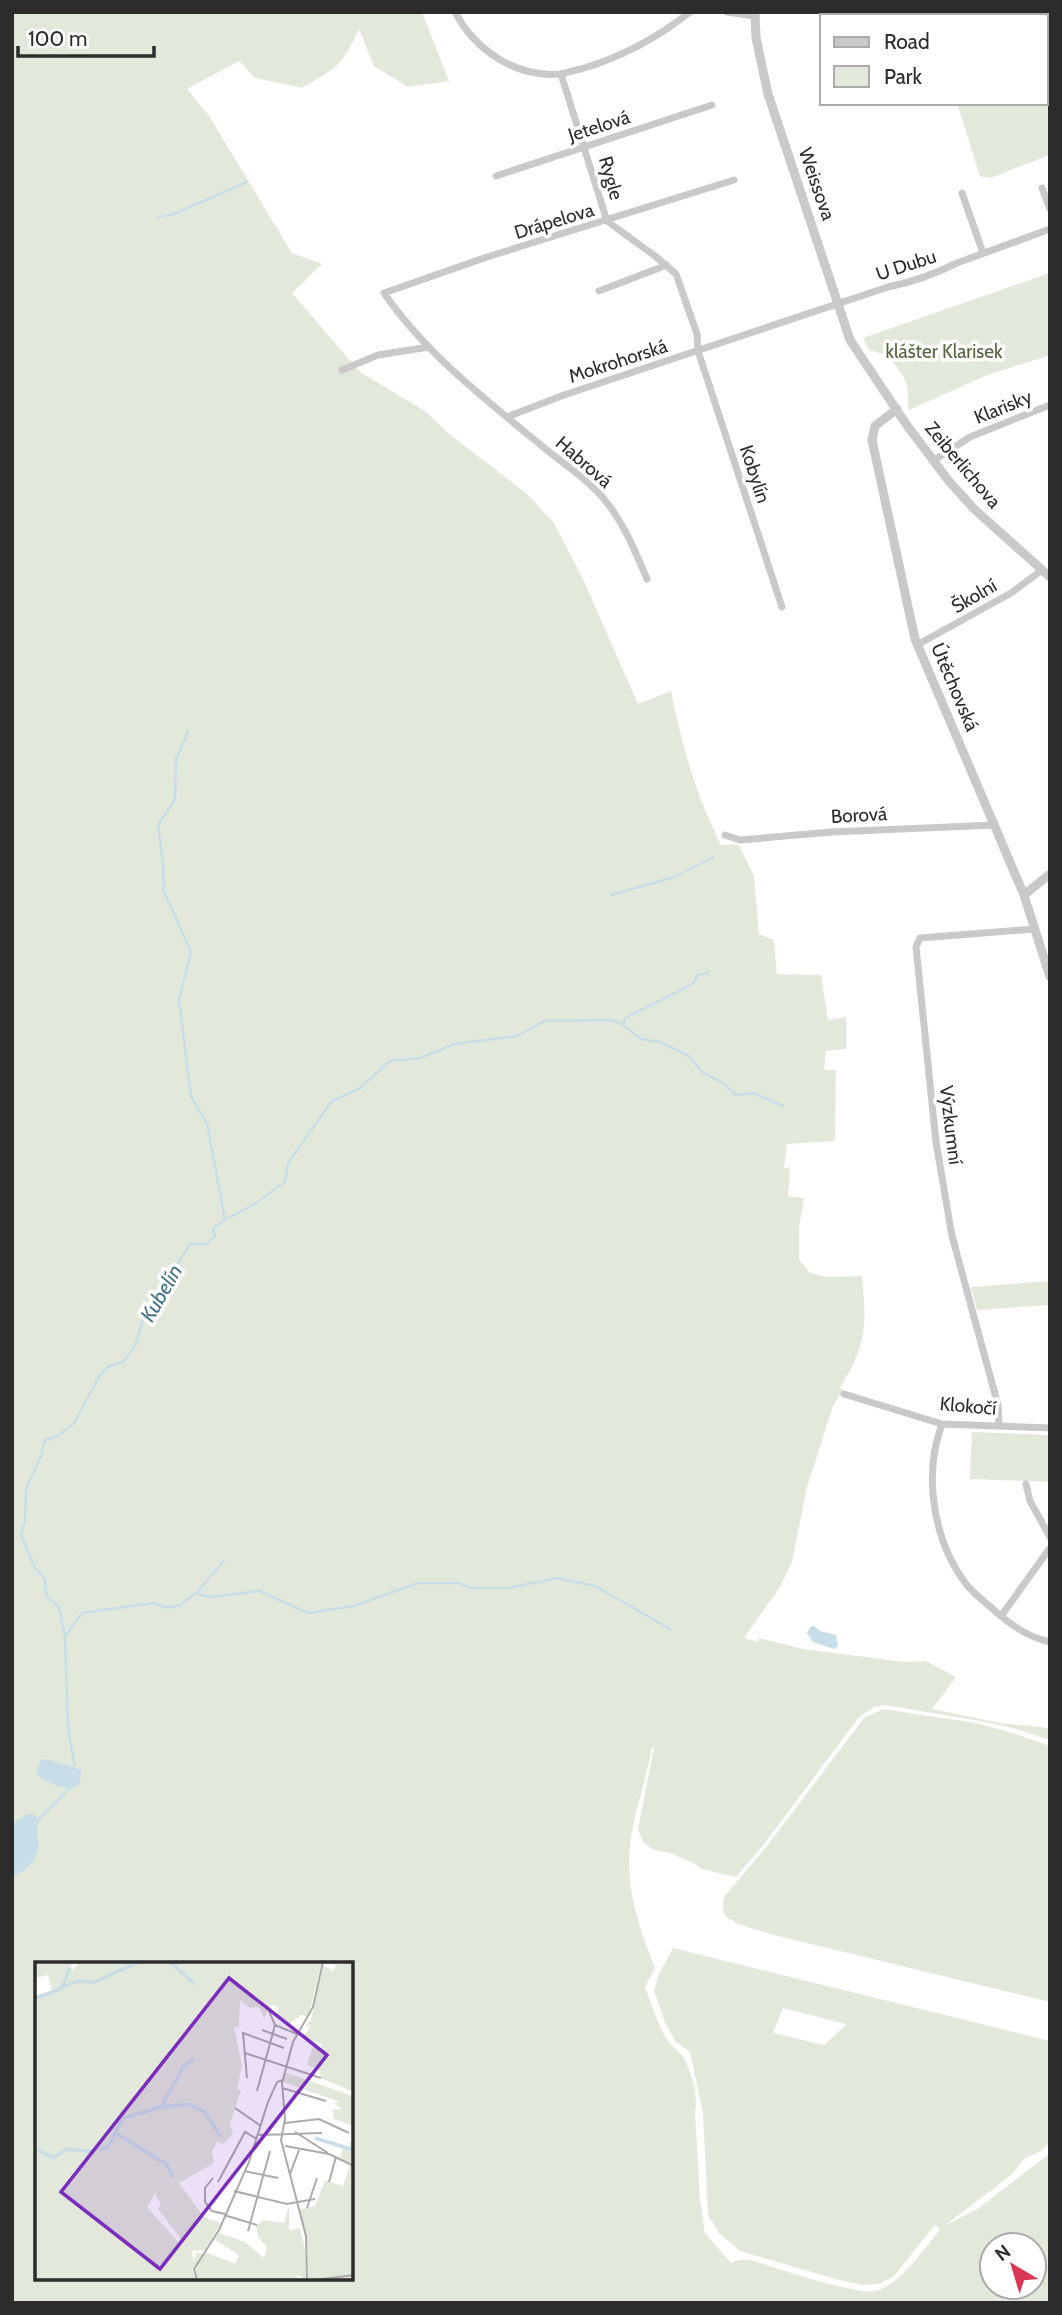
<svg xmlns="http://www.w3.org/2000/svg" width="1062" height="2315" viewBox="0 0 1062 2315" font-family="Cabin,sans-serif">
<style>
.green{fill:#e3e9da;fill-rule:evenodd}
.water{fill:#c7dee8}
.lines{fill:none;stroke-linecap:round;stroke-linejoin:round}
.stream{stroke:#c7dee8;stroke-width:2.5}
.minor{stroke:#c9c9c9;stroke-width:7}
.tertiary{stroke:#c9c9c9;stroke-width:9}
.labels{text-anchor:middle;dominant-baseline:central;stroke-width:7;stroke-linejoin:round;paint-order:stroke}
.street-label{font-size:19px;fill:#2c2c2c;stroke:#fff}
.park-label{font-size:19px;fill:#53643c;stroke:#fff}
.water-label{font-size:21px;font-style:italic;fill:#407388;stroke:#fff}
.inset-river{fill:none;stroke:#c7dee8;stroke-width:3.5}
.inset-road{fill:none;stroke:#ababab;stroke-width:2}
.view{fill:#7b2cbf;fill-opacity:0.15;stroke:#7b2cbf;stroke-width:3.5}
.inset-edge{fill:none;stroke:#2c2c2c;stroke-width:3.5}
</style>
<rect width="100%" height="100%" fill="#fff"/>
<path class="green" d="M12 12H422L449 81 408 87 374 66 359 29C342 66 336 68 302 88L255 78 239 61 187 89 209 116 292 253 322 264 292 293 360 372 425 411 448 433 527 494 554 523 583 579 638 704 671 691C682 746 696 795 721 845H739L754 876 759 934 774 940 777 974 821 975 828 1020 846 1017V1049L826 1051 824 1070H836L835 1141 787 1144 784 1168H790L788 1196 804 1198 799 1227V1259L810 1273 827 1277 862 1276C867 1327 867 1343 840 1388L843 1390 833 1406 807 1487 792 1562 780 1587 744 1638 758 1642 759 1638 804 1649 905 1662 926 1661 956 1677 932 1709 1000 1723 1050 1728V1740L1017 1729 986 1722 885 1705 874 1707 859 1717 765 1843 736 1877 702 1869 693 1863 670 1853 654 1850 643 1842 638 1829 654 1748 652 1747C647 1776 637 1803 632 1832 622 1880 638 1924 655 1968L645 1987C652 2004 657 2023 666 2038 670 2045 676 2049 681 2054 690 2065 699 2098 695 2111L700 2200 705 2233 731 2263 739 2260H750C774 2267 855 2295 875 2291 897 2288 927 2246 940 2229L935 2225 894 2276 879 2284 862 2285 839 2280 740 2251 719 2233 708 2215 703 2113 690 2052 675 2041 665 2022 654 1991 658 1976 673 1948 1050 2041V2142L1040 2152 1025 2158 1010 2176 944 2226 979 2208 1050 2153V2303H12ZM37 1963H352V2278H37ZM783 2008 846 2024H847L824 2045 773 2033ZM992 2245H1034V2287H992Z
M945 12H1050V155L990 178 980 176 957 103H1046V16H935Z
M1050 273V355L985 376 909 410C907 403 908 399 908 392 907 379 897 365 887 357V355L869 350 863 338Z
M1050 1281V1305L977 1310 971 1287Z
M972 1432 1050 1435V1482L970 1479Z
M883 1709 976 1723 1016 1734 1050 1746V2002L770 1934 738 1924 725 1916 723 1907 724 1897 767 1846 864 1718Z"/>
<path class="water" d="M811 1626H814L820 1631 836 1635 838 1646 834 1649 813 1642 807 1633Z
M46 1759 82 1770 79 1785C64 1792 48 1783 36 1774L40 1761Z
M27 1814H33L39 1820 37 1832 39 1846 34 1860 24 1871 12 1878V1824Z"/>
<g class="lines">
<path class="stream" d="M159 217 174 214 247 182
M611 895 674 877 713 857
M623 1025 625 1018 693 984 698 975 709 972
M225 1220 256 1203 285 1182 288 1163 331 1102 360 1088 390 1061 420 1058 454 1044 517 1036 544 1021 611 1020 623 1025 641 1039 660 1042 689 1056 702 1072 723 1083 736 1095 753 1093 783 1106
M197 1592 224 1561
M65 1637 82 1613 154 1603 168 1608 180 1605 196 1593 210 1597 259 1591 308 1613 354 1606 418 1583H458L470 1588H508L557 1578 595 1586 670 1629
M75 1768 68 1728 65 1637 59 1607 46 1595 45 1579 35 1568 21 1535 25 1521 26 1489 41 1456 44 1441 59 1435 74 1423 100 1375 109 1366 123 1362 135 1346 144 1316 190 1244H206L215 1236 213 1229 225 1220 207 1123 191 1097 179 1000 191 952 164 892 163 863 158 825 175 799 176 759 188 732
M36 1822 71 1787"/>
<path class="minor" d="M455 12C475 50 516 78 560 74 567 73 575 70 581 69 622 57 657 38 690 12
M727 12 754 16
M561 74 607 221 655 256 676 274 697 334 698 351 782 607
M496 176 712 105
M1042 188 1050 209
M962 193 983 253
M599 291 667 265
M342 370 378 355 429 347
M507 417 564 395 888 287C913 282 935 274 957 263L1050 229
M933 461 970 437 1050 405
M647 579C635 551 623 521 603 498 586 478 562 463 542 446 486 400 425 353 384 293L487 257 734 180
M917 645 1011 593 1042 570
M725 835 740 840 832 832 995 825
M844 1394 942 1424 1050 1428
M942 1424C923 1475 933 1540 966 1584 974 1594 985 1602 994 1610 1010 1625 1028 1637 1050 1642
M999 1425 998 1405 952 1236 936 1142 916 947 920 938 1034 929
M1026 1484 1030 1501 1050 1537
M1001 1616 1050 1548"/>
<path class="tertiary" d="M755 12 756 38 768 94 850 340 906 424 948 480 974 509 1050 577
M897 409 875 426 872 440 915 639 1024 895 1050 977
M1024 895 1050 874"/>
</g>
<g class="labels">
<g class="street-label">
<text transform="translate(599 126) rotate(-18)">Jetelová</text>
<text transform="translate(611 178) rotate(74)">Rygle</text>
<text transform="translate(817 184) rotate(71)">Weissova</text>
<text transform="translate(554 221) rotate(-17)">Drápelova</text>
<text transform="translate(906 265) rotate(-18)">U Dubu</text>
<text transform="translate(618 361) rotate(-18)">Mokrohorská</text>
<text transform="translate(1003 407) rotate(-22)">Klarisky</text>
<text transform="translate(584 462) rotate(41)">Habrová</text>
<text transform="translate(963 465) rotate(50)">Zeiberlichova</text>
<text transform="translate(755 474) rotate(72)">Kobylín</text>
<text transform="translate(974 596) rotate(-30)">Školní</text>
<text transform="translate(955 687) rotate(67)">Útěchovská</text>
<text transform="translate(859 815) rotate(-3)">Borová</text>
<text transform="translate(951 1125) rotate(83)">Výzkumní</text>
<text transform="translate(968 1406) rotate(5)">Klokočí</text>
</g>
<g class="park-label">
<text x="944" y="351">klášter Klarisek</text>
</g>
<g class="water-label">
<text transform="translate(161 1293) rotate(-60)">Kubelín</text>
</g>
</g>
<g transform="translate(35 1962)">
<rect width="318" height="318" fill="#fff"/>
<path d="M0 0H43L35 4 38 8 44 0H287L273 55 266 53 253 63 243 56V45L236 43 229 56 224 45 215 46 205 38 204 64 199 65 207 104 202 127 206 128 195 162 198 171 189 182 182 180 177 190 179 201 144 221 169 255 186 261 170 288 157 289 159 300 161 290 168 292 157 307 161 318H0V35L17 30 13 13 0 16ZM120 231 126 243 123 247 146 277 143 280 112 245ZM295 0H318V130L286 116 284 107 272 103 278 85 285 87 287 82 268 76 276 63 269 65 276 58 288 3 298 9 301 4ZM249 110 318 134V164L299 157 298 147H307L298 141 305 140 248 120ZM318 180V318H273L272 274 264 248 280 244 290 218 308 224 315 202 305 196 308 185 316 187 314 181ZM254 243V268L265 266 270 287 271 318 261 312 263 318H163L160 306 171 290 200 302 204 293 180 278 184 271 210 280 229 296 232 285 223 275 221 264 228 258 249 261Z" fill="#e3e9da" fill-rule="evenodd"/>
<path class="inset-river" d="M135 0 160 22M27 25 42 19 59 20 104 0M0 36 26 27 35 6M128 145 153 142 170 150 186 175M82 172 131 202 138 215M280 176 319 188M0 186 18 196 32 187 59 190M64 187 73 185 88 156 126 145 149 104 158 97"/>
<path class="inset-road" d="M234 49 240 63 262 72M227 68 252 77M210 91 286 116M212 116 208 71 249 86M247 126 291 139M222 129 240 63M200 146 226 164M250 161 284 157 314 171M260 170 293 191M224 173 287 171M250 184 294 192 319 204M209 209 243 216M255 212 264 188M178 216 170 226V240L177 249 190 252M183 220 210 170 222 177M294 220 301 195M199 229 252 242 280 237M272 246 282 216M189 253 222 263M213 269 235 189M162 318 159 307 184 268 214 200 233 140 242 120 248 118M272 318 271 274 246 178 250 157 247 121 258 80 278 45 288 0M280 318 319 313"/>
<path class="view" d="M194 16 292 93 125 307 26 230Z"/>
<rect width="318" height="318" class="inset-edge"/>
</g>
<rect width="1062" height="2315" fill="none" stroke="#2c2c2c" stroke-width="28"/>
<rect x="820" y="14" width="228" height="91" fill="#ffffff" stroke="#ababab" stroke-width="2"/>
<rect x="834" y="37" width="35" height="10" fill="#c9c9c9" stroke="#ababab" stroke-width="2"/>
<text x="884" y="49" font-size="21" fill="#2c2c2c">Road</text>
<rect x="834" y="66" width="35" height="21" fill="#e3e9da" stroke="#ababab" stroke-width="2"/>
<text x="884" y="84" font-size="21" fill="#2c2c2c">Park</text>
<g transform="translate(1013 2266) rotate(322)"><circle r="33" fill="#ffffff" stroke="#ababab" stroke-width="2"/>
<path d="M0-5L12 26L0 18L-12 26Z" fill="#da3753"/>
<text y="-10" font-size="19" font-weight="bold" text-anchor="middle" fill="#2c2c2c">N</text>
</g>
<path d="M18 46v10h136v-10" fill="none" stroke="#2c2c2c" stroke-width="3.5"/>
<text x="28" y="46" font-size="21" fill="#2c2c2c" stroke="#ffffff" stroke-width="5" paint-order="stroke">100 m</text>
</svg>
